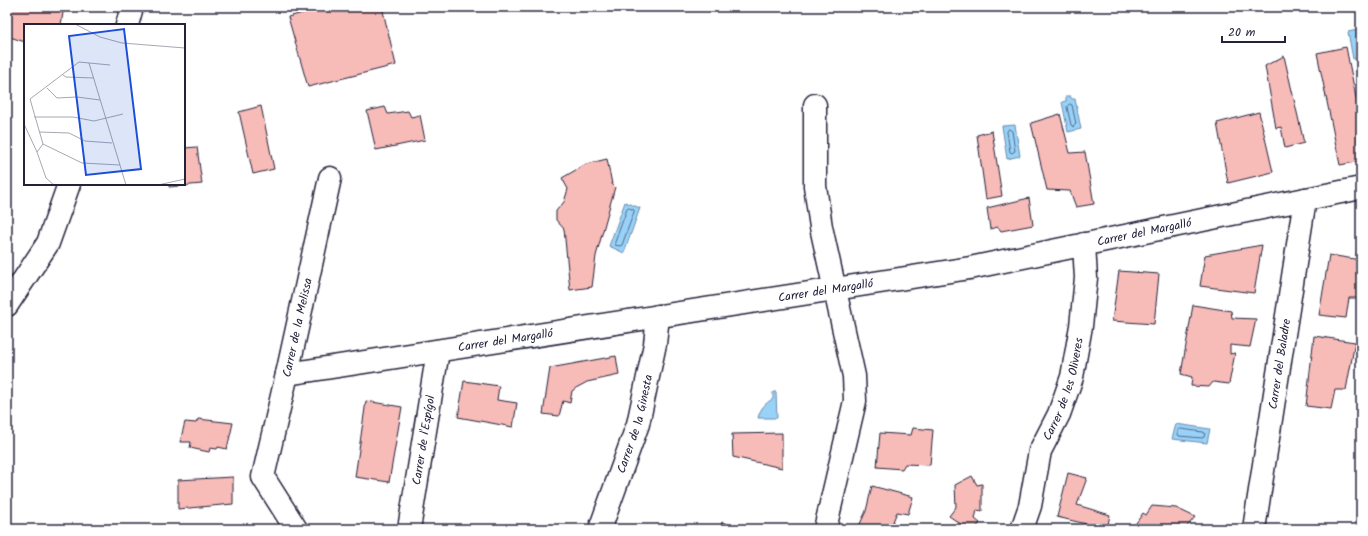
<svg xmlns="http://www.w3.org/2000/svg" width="1368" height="536" viewBox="0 0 1368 536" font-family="Kalam,sans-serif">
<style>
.water{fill:#98d2f8;stroke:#698cac}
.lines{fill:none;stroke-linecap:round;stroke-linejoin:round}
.shore{stroke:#516887;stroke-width:1}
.building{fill:#f7bbb8;stroke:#22223b}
.street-casing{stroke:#22223b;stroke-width:25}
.secondary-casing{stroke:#22223b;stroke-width:25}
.street{stroke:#fff;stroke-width:22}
.secondary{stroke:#fff;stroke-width:22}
.labels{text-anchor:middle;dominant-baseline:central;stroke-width:3.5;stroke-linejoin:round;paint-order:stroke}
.street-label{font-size:12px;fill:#22223b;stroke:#fff}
.inset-road{fill:none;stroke:#a7a7b1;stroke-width:1}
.view{fill:#1d4ed8;fill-opacity:0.15;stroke:#1d4ed8;stroke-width:2}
.inset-edge{fill:none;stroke:#22223b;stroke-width:2}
</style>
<rect width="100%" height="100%" fill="#fff"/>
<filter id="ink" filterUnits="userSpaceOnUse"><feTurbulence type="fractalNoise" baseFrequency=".025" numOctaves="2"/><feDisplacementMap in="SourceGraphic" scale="8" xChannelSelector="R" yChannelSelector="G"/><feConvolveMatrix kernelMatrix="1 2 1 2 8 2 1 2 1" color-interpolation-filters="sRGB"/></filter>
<g filter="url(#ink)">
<path class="water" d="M1357 30 1361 50V58L1353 59 1348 32Z
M1066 96H1070L1072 99H1075L1081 129 1068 132 1062 102 1066 101Z
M1015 125 1020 156 1007 159 1002 126Z
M625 202 640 208 624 253 609 246Z
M1361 229V257L1356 256Z
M773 392H776L777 418H758C760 409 765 403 773 399Z
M1176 424 1210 429 1207 443 1172 439Z"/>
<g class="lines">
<path class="shore" d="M1070 104 1072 105 1076 124 1073 127 1071 125 1067 107Z
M1009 129 1012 131 1015 151 1012 153 1010 152 1007 132Z
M629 208 634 210V212L622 245 620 246 615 245V242L627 209Z
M1181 429 1203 432 1205 433 1204 437 1202 438 1179 436 1178 434V430Z"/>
</g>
<path class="building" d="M7 7H64L61 25H25V42L7 36Z
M325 7H382L396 65 308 87 288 17Z
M1346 47 1361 123V161L1340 165 1317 53Z
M1284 56 1304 143 1285 148 1281 127 1276 128 1265 66Z
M261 106 274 169 253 174 239 112Z
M385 107 388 114 408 111 411 117 420 115 425 140 376 150 367 111Z
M1259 112 1273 172 1228 183 1217 123Z
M1060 114 1070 153 1085 152 1094 204 1076 207 1070 191 1047 190 1031 123Z
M992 131 1002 196 986 199 977 135Z
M197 147 202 184 169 187V184H184V148Z
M607 159 612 184 615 187 596 256 592 287 570 290 564 229 556 220V211L564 202 568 189 562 178 586 164Z
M1029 198 1033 225 1001 231 998 227 990 229 987 208Z
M1262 245 1254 293 1200 286 1205 255Z
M1329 255 1361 260V298H1349L1346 318 1319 315Z
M1119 271 1159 274 1154 324 1112 321Z
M1193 305 1231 311 1232 318 1256 319 1250 347 1230 345V354L1235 353 1229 384 1213 382 1209 387 1191 386 1192 377 1181 374Z
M1314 336 1355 342 1346 390H1335L1331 409 1306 406Z
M616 356 619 375 587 382 576 388 572 391 570 403 563 401 559 416 543 414 550 368Z
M464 381 499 386 497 400 517 403 513 427 458 417Z
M366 401 402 407 389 482 355 477Z
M198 419 233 423 227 449 218 447 217 449 210 448 209 452 190 448 191 442H180L185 422 196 423Z
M913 428 933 430 930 465 905 464 902 469 877 467 880 433 911 435Z
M782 433V468L733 457 732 434Z
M1068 473 1087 478 1077 505 1110 515 1107 529 1057 517Z
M972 476 977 485 982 484V511L977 510 975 519 980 523 975 529H968L949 516 956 507 955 485Z
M233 477V504L178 509V480Z
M872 486 913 497 908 514 897 512 890 529H866L859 526 866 511Z
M1152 506 1176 508 1195 517 1185 529H1139L1134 526 1143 513 1146 515Z
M722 522 736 527V529H720Z"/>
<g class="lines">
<g class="street-casing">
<g id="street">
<path d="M815 105V186L821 227 854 376 855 401 825 529"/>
<path id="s1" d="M287 374 970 268 1222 216 1361 188"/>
<path id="s2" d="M296 529 263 477 287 374 330 178"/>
<path id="s3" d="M409 529 438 351"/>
<path id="s4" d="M600 529 638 424 655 344 658 316"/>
<path id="s5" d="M1022 529 1030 506 1040 451 1059 414 1072 377 1081 326 1086 278 1084 244"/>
<path id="s6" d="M1254 529 1305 199"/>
</g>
</g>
<g class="secondary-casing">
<path id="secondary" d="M127 25 132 7
M7 305 48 243 69 184"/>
</g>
<use href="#street" class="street"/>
<use href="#secondary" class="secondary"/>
</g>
</g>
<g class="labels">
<g class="street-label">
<text stroke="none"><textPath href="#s1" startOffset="869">Carrer del Margalló</textPath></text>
<text stroke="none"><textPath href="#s1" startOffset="545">Carrer del Margalló</textPath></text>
<text stroke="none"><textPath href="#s2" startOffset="215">Carrer de la Melissa</textPath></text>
<text stroke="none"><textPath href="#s1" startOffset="221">Carrer del Margalló</textPath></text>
<text stroke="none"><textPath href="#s6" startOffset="167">Carrer del Baladre</textPath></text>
<text stroke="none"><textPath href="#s5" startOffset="147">Carrer de les Oliveres</textPath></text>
<text stroke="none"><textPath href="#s4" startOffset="111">Carrer de la Ginesta</textPath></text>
<text stroke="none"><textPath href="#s3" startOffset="90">Carrer de l'Espígol</textPath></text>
</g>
</g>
<g transform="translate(24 24)">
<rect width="161" height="161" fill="#fff"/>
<path class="inset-road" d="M51 0 76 13 98 19 161 24M65 39 102 161M39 51 42 53 70 54M23 64 33 74 53 73 76 76M10 93H49L70 97 99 90M0 100 13 128M15 108 45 109 61 117 88 119M19 120 6 75 55 38 86 41M19 120 58 139 96 141M19 120 13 128 22 154 30 161M134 161 161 155"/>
<path class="view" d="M100 5 117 145 62 151 45 12Z"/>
<rect width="161" height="161" class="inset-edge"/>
</g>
<rect width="1368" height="536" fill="none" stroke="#fff" stroke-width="24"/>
<rect x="12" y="12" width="1344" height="512" fill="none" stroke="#22223b" stroke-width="1.5" filter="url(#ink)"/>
<path d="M1222 36v6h63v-6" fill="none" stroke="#22223b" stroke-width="2"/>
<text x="1228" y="36" font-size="12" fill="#22223b" stroke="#ffffff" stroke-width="3" paint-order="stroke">20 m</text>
</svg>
